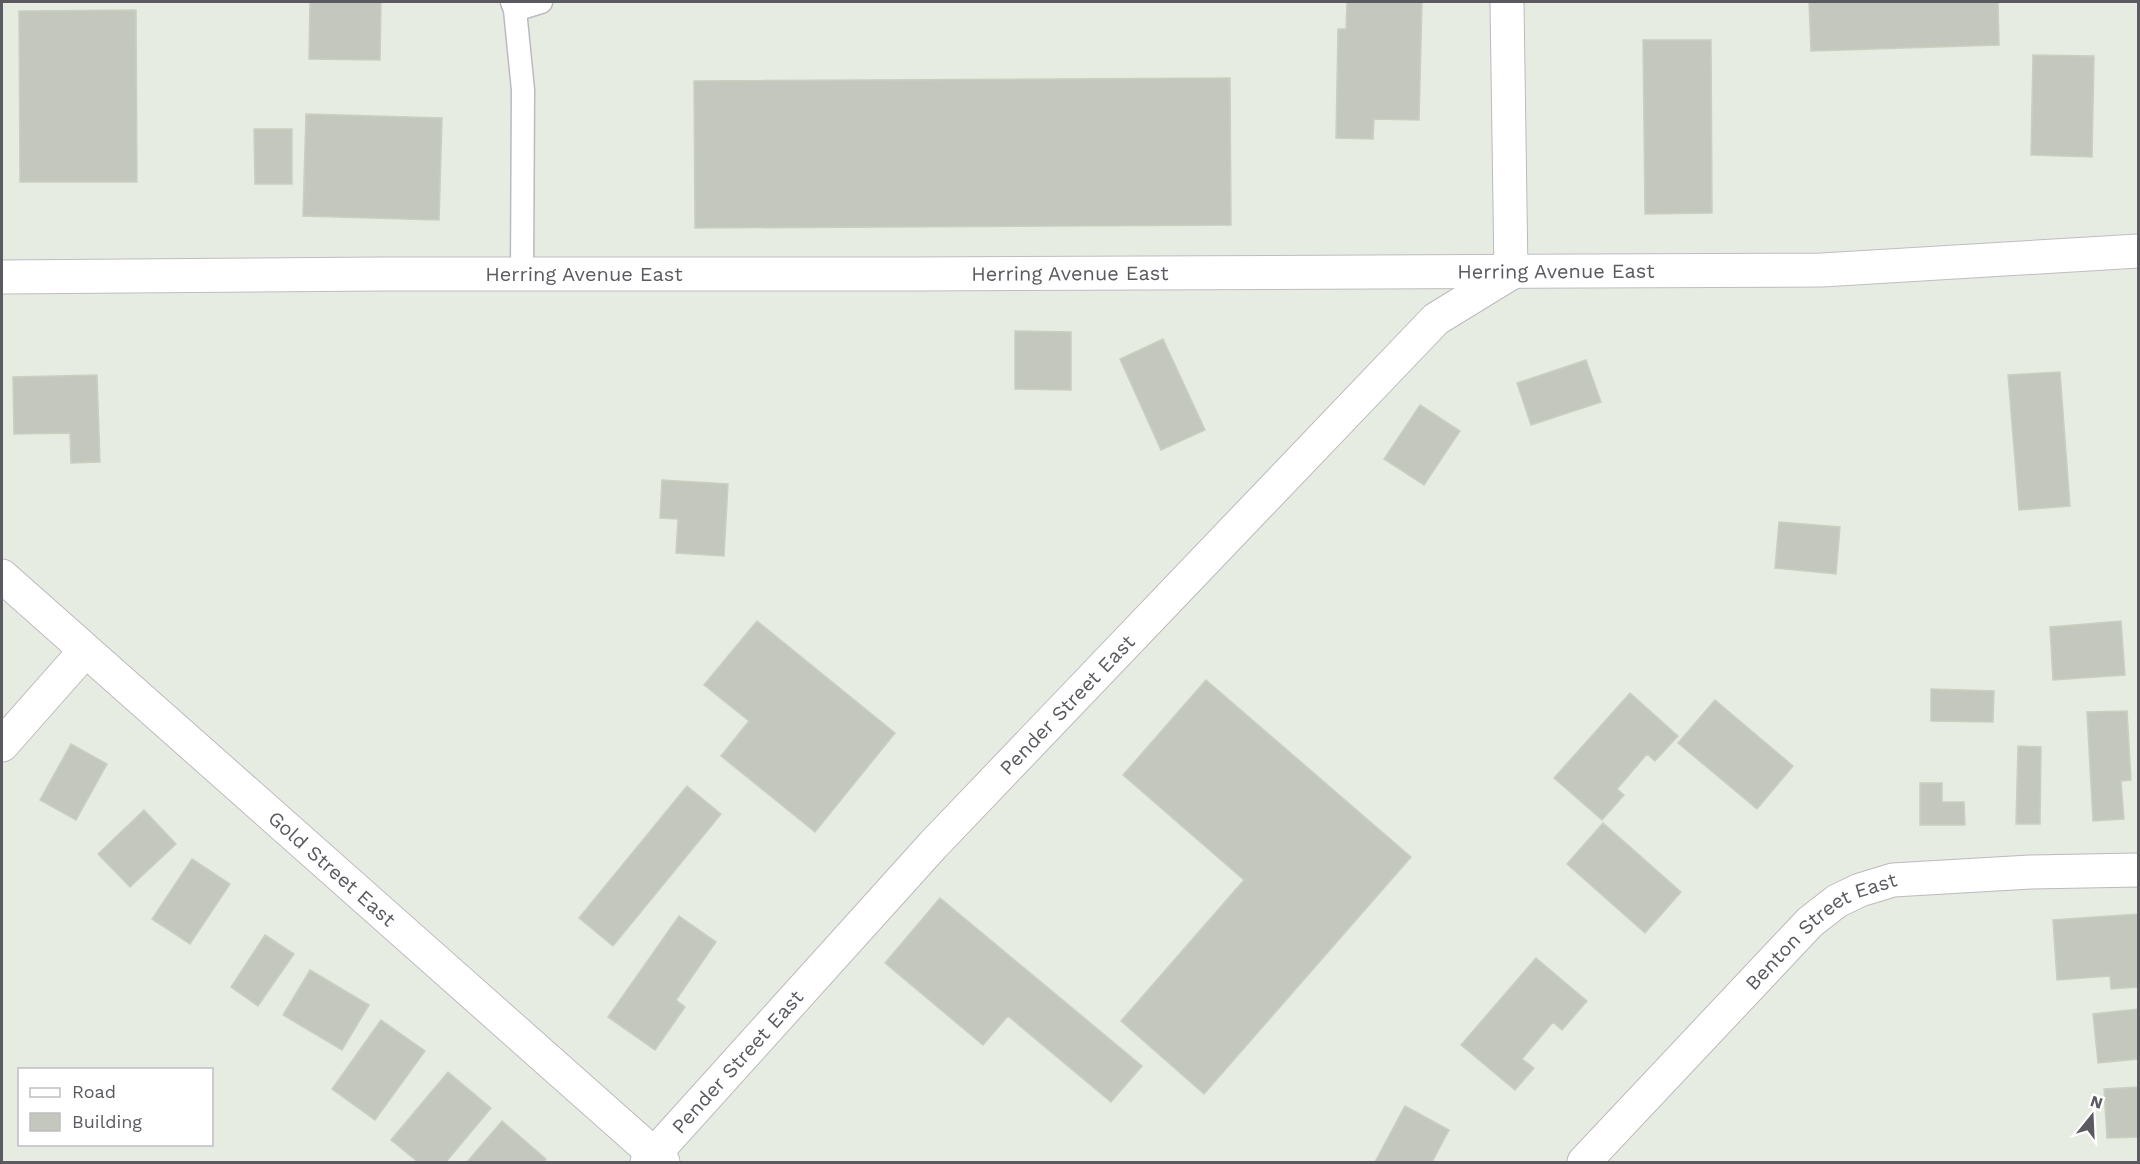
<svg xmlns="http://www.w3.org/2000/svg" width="2140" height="1164" viewBox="0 0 2140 1164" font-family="'Work Sans',sans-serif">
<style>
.building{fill:#c3c7be;stroke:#c9d0c0;stroke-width:1.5}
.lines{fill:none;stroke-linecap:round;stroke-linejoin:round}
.service-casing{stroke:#bcb9bf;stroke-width:25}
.minor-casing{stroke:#bcb9bf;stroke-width:35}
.tertiary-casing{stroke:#bcb9bf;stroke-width:35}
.secondary-casing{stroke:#bfbcc4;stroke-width:35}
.service{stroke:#fff;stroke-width:22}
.minor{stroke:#fff;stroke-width:33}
.tertiary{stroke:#fff;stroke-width:33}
.secondary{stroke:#fff;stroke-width:33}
.labels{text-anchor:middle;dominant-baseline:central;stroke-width:4.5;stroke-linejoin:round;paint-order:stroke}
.street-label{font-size:20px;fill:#5c5a61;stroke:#fff}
</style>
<rect width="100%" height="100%" fill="#e6ece1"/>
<path class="building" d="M310 2H381L380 60 309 59Z
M1347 2H1422L1419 120 1374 119 1373 139 1336 138 1338 29H1346Z
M1809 2H1998L1999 45 1811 51Z
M136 10 137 182H20L19 11Z
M1643 40H1711L1712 213 1645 214Z
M2033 55 2094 56 2092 157 2031 155Z
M1230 78 1231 225 695 228 694 81Z
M306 114 442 118 439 220 303 216Z
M254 129H292V184H255Z
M1015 331 1071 332V390L1015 389Z
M1163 339 1205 430 1161 450 1120 359Z
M1586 360 1601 402 1531 425 1517 383Z
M2060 372 2070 506 2019 510 2008 375Z
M97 375 100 462 71 463 70 433 14 434 13 377Z
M1420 405 1460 431 1424 485 1384 459Z
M662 480 728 484 724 556 676 553 678 519 660 518Z
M1779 522 1840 527 1836 574 1775 568Z
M757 621 895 733 815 832 721 756 749 721 704 685Z
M2121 621 2125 675 2053 680 2050 627Z
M1206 680 1411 857 1204 1094 1121 1021 1244 880 1123 775Z
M1931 689 1994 691 1993 722 1931 721Z
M1630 693 1678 736 1655 761 1647 754 1617 789 1624 795 1602 820 1554 778Z
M1715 700 1793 766 1757 809 1678 743Z
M2127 711 2131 780 2121 781 2124 819 2093 821 2087 712Z
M71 744 107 764 76 820 40 800Z
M2018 746 2041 747 2040 824H2016Z
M1920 783H1942V802H1964L1965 825H1920Z
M687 786 721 814 613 946 579 918Z
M144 810 176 844 130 887 98 854Z
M1603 823 1681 892 1645 933 1567 864Z
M192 859 230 884 190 944 152 919Z
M940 898 1142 1066 1111 1102 1008 1016 983 1045 885 963Z
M2138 914V987L2111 989 2110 976 2057 980 2053 920Z
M679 916 716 942 676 1000 685 1007 655 1050 608 1017Z
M265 935 294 954 258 1006 231 987Z
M1536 958 1587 1001 1562 1030 1553 1022 1522 1059 1534 1068 1515 1090 1461 1045Z
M310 970 369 1005 342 1050 283 1015Z
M2138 1009V1059L2098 1063 2093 1014Z
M381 1020 425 1051 375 1120 332 1089Z
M448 1072 491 1108 446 1162H418L391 1140Z
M2138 1087V1137L2107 1138 2104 1089Z
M1405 1106 1449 1130 1432 1162H1375Z
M502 1121 546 1159 543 1162H467Z"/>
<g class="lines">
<g class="service-casing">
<path id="service" d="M512 2 515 10 523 90 522 274
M515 10 541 2"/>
</g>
<g class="minor-casing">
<g id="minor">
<path d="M1507 2 1511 273"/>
<path id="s1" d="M2 576 663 1162"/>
<path d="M2 745 85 651"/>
<path id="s2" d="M1584 1162 1810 922 1837 901 1860 890 1893 880 2030 872 2138 870"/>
</g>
</g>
<g class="tertiary-casing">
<g id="tertiary">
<path id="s3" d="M647 1162 933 845 1436 319 1511 273"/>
</g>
</g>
<g class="secondary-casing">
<g id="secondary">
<path id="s4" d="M2 277 383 274H915L1822 270 2138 251"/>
</g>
</g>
<use href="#service" class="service"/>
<use href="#minor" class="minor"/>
<use href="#tertiary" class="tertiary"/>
<use href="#secondary" class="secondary"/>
</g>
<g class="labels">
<g class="street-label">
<text stroke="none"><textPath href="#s4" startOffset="1554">Herring Avenue East</textPath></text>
<text stroke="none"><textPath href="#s4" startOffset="582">Herring Avenue East</textPath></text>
<text stroke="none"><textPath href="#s4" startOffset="1068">Herring Avenue East</textPath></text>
<text stroke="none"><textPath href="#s3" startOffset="621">Pender Street East</textPath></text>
<text stroke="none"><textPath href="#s1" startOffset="441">Gold Street East</textPath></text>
<text stroke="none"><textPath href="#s2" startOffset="334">Benton Street East</textPath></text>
<text stroke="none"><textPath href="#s3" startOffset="135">Pender Street East</textPath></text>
</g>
</g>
<rect width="2140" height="1164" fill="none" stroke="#5c5a61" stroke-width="6"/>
<rect x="18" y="1068" width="195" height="78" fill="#ffffff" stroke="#bebdc0" stroke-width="1.5"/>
<rect x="30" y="1088" width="30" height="9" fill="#ffffff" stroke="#bebdc0" stroke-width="1.5"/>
<text x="72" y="1098" font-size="18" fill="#5c5a61">Road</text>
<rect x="30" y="1113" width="30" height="18" fill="#c3c7be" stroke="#bebdc0" stroke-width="1.5"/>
<text x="72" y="1128" font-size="18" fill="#5c5a61">Building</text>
<g transform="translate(2092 1116) rotate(18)" stroke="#ffffff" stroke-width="4.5" paint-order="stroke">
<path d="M0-4.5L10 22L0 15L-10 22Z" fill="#5c5a61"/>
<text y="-9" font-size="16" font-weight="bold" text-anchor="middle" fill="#5c5a61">N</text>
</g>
</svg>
